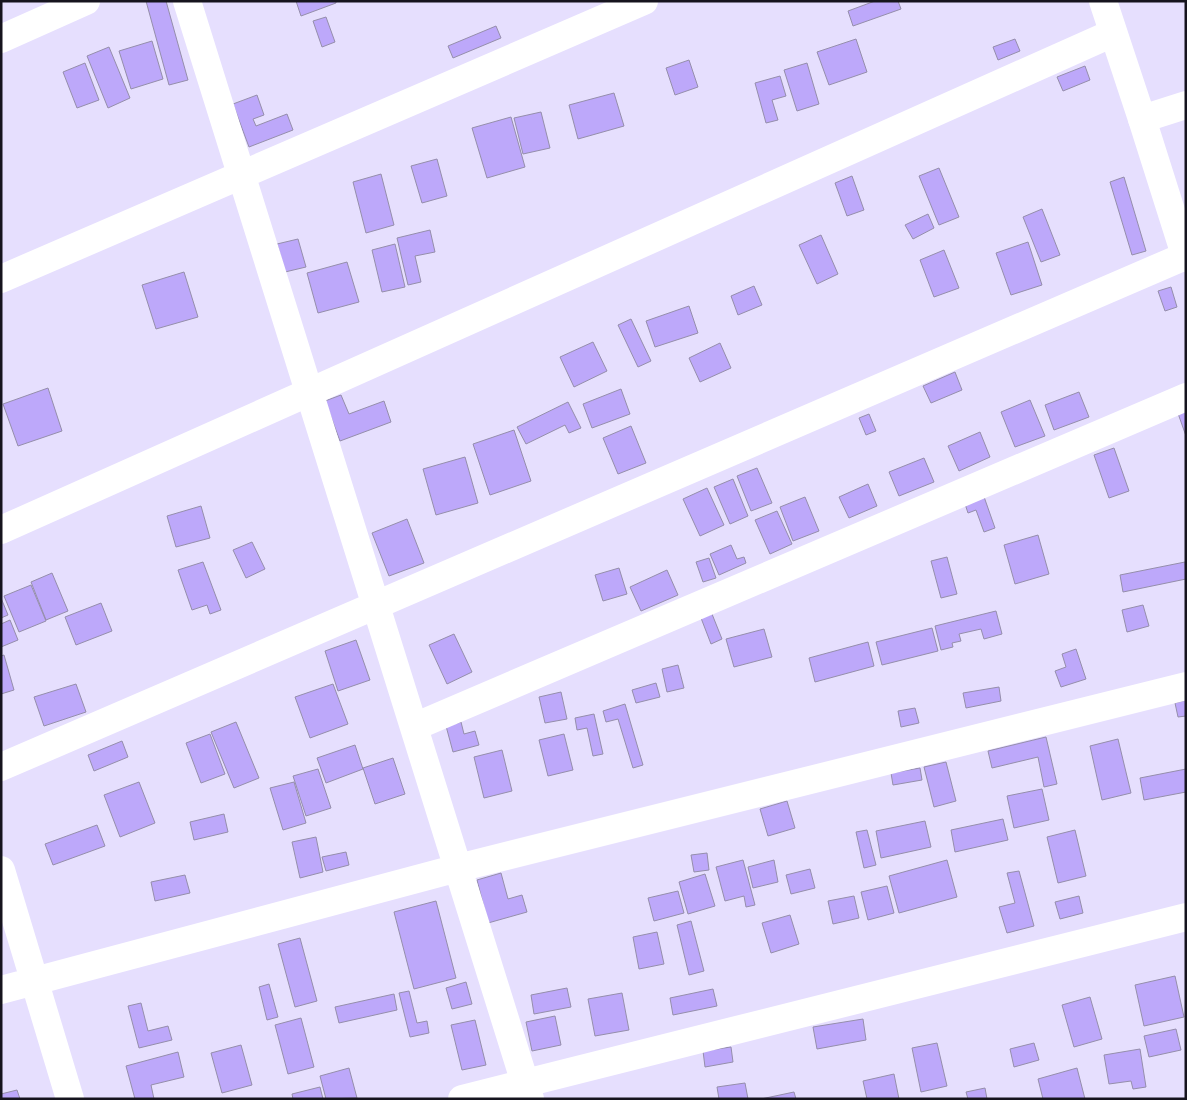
<svg xmlns="http://www.w3.org/2000/svg" width="1187" height="1100" viewBox="0 0 1187 1100" font-family="'Noto Sans',sans-serif">
<style>
.building{fill:#bda8fa;stroke:#958eab}
.lines{fill:none;stroke-linecap:round;stroke-linejoin:round}
.street{stroke:#fff;stroke-width:28}
.secondary{stroke:#fff;stroke-width:28}
</style>
<rect width="100%" height="100%" fill="#e6dffe"/>
<path class="building" d="M146 1H166L188 80 169 85Z
M296 1H336V3L301 16Z
M875 1H898L901 9 853 26 848 11Z
M326 17 335 42 322 47 313 21Z
M496 26 501 38 453 58 448 46Z
M856 39 867 72 829 85 817 52Z
M1015 39 1020 51 998 60 993 47Z
M152 41 163 79 131 89 119 51Z
M109 47 130 98 108 108 87 56Z
M689 60 698 87 675 95 666 68Z
M85 63 99 100 77 108 63 72Z
M807 63 819 104 797 111 784 70Z
M1085 66 1090 80 1063 91 1057 77Z
M780 76 786 96 772 100 778 120 766 123 755 83Z
M614 93 624 126 578 139 569 105Z
M257 95 264 115 253 119 256 126 287 114 293 130 249 147 233 104Z
M541 112 550 148 523 154 514 118Z
M511 117 525 167 487 178 472 128Z
M437 159 447 196 422 203 411 166Z
M939 168 959 217 939 225 919 176Z
M381 174 394 225 366 233 353 182Z
M852 176 864 210 847 216 835 183Z
M1124 177 1146 251 1132 255 1110 182Z
M1042 209 1060 255 1041 262 1023 217Z
M928 214 934 228 913 239 905 225Z
M430 230 435 252 415 256 421 282 408 285 397 238Z
M821 235 838 274 817 284 799 245Z
M298 239 306 267 285 272 277 244Z
M1028 242 1042 285 1011 295 996 253Z
M395 244 405 287 382 292 372 250Z
M944 250 959 288 934 297 920 260Z
M347 262 359 302 318 313 307 273Z
M184 272 198 317 156 329 142 285Z
M754 286 762 305 738 315 731 296Z
M1171 287 1177 307 1165 311 1158 291Z
M689 306 698 333 655 347 646 321Z
M631 319 651 361 638 367 618 325Z
M593 342 607 371 574 387 560 357Z
M720 343 731 368 700 382 689 358Z
M955 372 962 390 931 403 923 386Z
M48 388 62 431 18 446 3 404Z
M621 389 630 414 592 428 583 404Z
M1079 392 1089 417 1054 430 1045 405Z
M341 395 349 414 384 401 391 422 340 441 325 401Z
M1030 400 1045 436 1015 447 1001 412Z
M1186 401V436L1175 405Z
M568 402 581 428 569 433 565 425 526 444 517 427Z
M869 414 876 431 866 435 859 418Z
M631 426 646 463 618 474 603 438Z
M514 430 531 481 490 495 473 444Z
M980 432 990 457 959 471 948 446Z
M1114 448 1129 491 1109 498 1094 455Z
M465 457 478 503 436 515 423 469Z
M924 458 934 482 899 496 889 472Z
M757 468 772 503 751 511 737 476Z
M733 479 748 516 730 524 714 487Z
M868 484 877 506 849 518 839 497Z
M707 488 724 525 700 536 683 499Z
M982 491 995 528 984 532 976 510 968 513 963 498Z
M805 497 819 531 793 541 780 507Z
M201 506 210 538 176 547 167 516Z
M777 511 792 544 770 554 755 520Z
M407 519 424 563 389 576 372 533Z
M1038 535 1049 574 1015 584 1004 545Z
M252 542 265 569 246 578 233 550Z
M731 545 737 559 744 557 746 563 719 575 710 554Z
M947 557 957 594 941 598 931 561Z
M709 558 716 578 703 582 696 562Z
M203 562 221 610 210 614 207 605 192 610 178 570Z
M1185 562 1186 579 1123 592 1120 575Z
M619 568 627 594 603 601 595 575Z
M667 570 678 595 641 611 630 587Z
M52 573 68 611 46 620 31 582Z
M31 585 46 621 19 632 4 596Z
M1 598 8 615 1 618Z
M101 603 112 631 76 645 65 617Z
M1143 605 1149 626 1127 632 1122 610Z
M996 611 1002 634 984 639 981 629 959 634 961 641 952 643 953 647 941 650 935 626Z
M712 614 722 639 711 644 701 618Z
M10 620 18 640 1 647V624Z
M932 628 938 651 882 665 876 642Z
M764 629 772 657 734 667 726 639Z
M454 634 472 672 447 684 429 645Z
M356 640 370 680 338 691 325 651Z
M868 642 874 666 815 682 809 658Z
M1076 649 1086 679 1061 687 1055 671 1066 667 1062 654Z
M4 655 14 690 1 694V656Z
M678 665 684 688 667 692 662 669Z
M656 683 660 697 636 703 632 690Z
M76 684 86 712 44 726 34 697Z
M333 684 348 724 310 738 295 697Z
M999 687 1001 701 966 708 963 693Z
M561 692 567 719 545 723 539 697Z
M1186 700V716L1178 717 1175 703Z
M625 704 643 765 633 768 618 719 606 722 603 711Z
M915 708 919 723 901 727 898 711Z
M594 714 603 754 593 756 587 728 577 730 575 718Z
M236 722 259 778 234 788 211 732Z
M461 722 464 734 475 731 479 745 453 752 446 726Z
M210 734 225 774 201 783 186 743Z
M564 734 573 770 548 776 539 740Z
M1046 737 1057 784 1044 787 1038 757 992 768 988 751Z
M1118 739 1131 793 1102 800 1090 746Z
M122 741 128 757 94 771 88 755Z
M355 745 363 769 326 783 317 758Z
M502 750 512 791 484 798 474 757Z
M393 758 405 794 375 804 363 768Z
M946 762 956 801 934 807 924 767Z
M920 768 922 780 893 785 891 773Z
M318 769 331 808 306 816 293 776Z
M1186 769V792L1144 800 1140 778Z
M139 782 155 823 120 837 104 795Z
M294 782 306 823 283 830 270 788Z
M1042 789 1049 820 1014 828 1007 796Z
M787 801 795 828 768 836 760 809Z
M224 814 228 832 194 840 190 822Z
M1003 819 1008 840 955 852 951 830Z
M925 821 931 847 881 858 876 831Z
M97 825 105 846 53 865 45 844Z
M867 830 876 865 864 868 856 832Z
M1075 830 1086 876 1058 883 1047 837Z
M316 837 323 872 300 878 292 842Z
M346 852 349 865 326 871 322 857Z
M707 853 709 870 694 872 691 855Z
M743 860 755 905 746 907 744 896 725 901 716 867Z
M774 860 778 882 753 888 748 867Z
M947 860 957 897 899 913 889 876Z
M810 869 815 888 791 894 786 875Z
M1019 871 1034 926 1007 933 999 907 1015 903 1007 873Z
M501 873 508 899 522 895 527 912 488 923 477 880Z
M705 874 715 906 688 914 679 882Z
M185 875 190 893 155 901 151 882Z
M887 886 894 913 868 920 861 892Z
M678 891 684 913 654 921 648 898Z
M854 896 859 918 833 924 828 901Z
M1079 896 1083 913 1060 919 1055 902Z
M436 901 456 978 414 989 394 912Z
M790 915 799 944 771 953 762 923Z
M691 921 704 971 689 975 677 925Z
M657 932 664 964 639 969 633 937Z
M300 938 317 1001 295 1007 278 944Z
M1175 976 1184 1017 1144 1026 1135 985Z
M466 982 472 1004 452 1009 446 988Z
M269 984 278 1017 267 1020 259 987Z
M567 988 571 1007 534 1014 531 995Z
M713 989 717 1006 673 1015 670 998Z
M409 991 417 1023 427 1021 429 1033 410 1037 399 993Z
M622 993 629 1030 595 1036 588 999Z
M394 994 397 1010 339 1023 335 1007Z
M1090 997 1102 1039 1074 1047 1062 1005Z
M141 1003 148 1031 168 1026 172 1040 139 1048 128 1006Z
M555 1016 561 1045 532 1051 526 1022Z
M301 1018 314 1067 288 1074 275 1025Z
M863 1019 866 1040 817 1049 813 1027Z
M475 1020 486 1065 462 1070 451 1025Z
M1176 1029 1181 1050 1149 1057 1144 1036Z
M937 1043 947 1086 921 1092 912 1048Z
M1034 1043 1039 1060 1014 1067 1010 1049Z
M241 1045 252 1085 222 1093 211 1053Z
M731 1047 733 1062 705 1067 703 1051Z
M1140 1049 1146 1087 1133 1089 1131 1081 1109 1084 1104 1055Z
M178 1052 184 1077 151 1085 154 1099H135L126 1066Z
M349 1068 357 1098 326 1099 320 1076Z
M1077 1068 1085 1099H1043L1038 1079Z
M894 1074 899 1099H867L863 1081Z
M745 1083 748 1099H719L717 1087Z
M320 1087 323 1099H293L292 1094Z
M985 1088 987 1099H968L966 1092Z
M17 1090 20 1099H1V1094Z
M794 1092 796 1099H761Z"/>
<g class="lines">
<path class="street" d="M187 1 530 1099
M1 39 86 1
M1142 119 1186 105
M1 279 644 1
M1 530 1113 33
M414 727 1186 397
M1 767 1185 256
M1 870 70 1099
M1 990 458 868 1186 686
M462 1099 1186 917"/>
<path class="secondary" d="M1103 1 1142 119 1186 258"/>
</g>
<rect width="1187" height="1100" fill="none" stroke="#16141e" stroke-width="5"/>
</svg>
